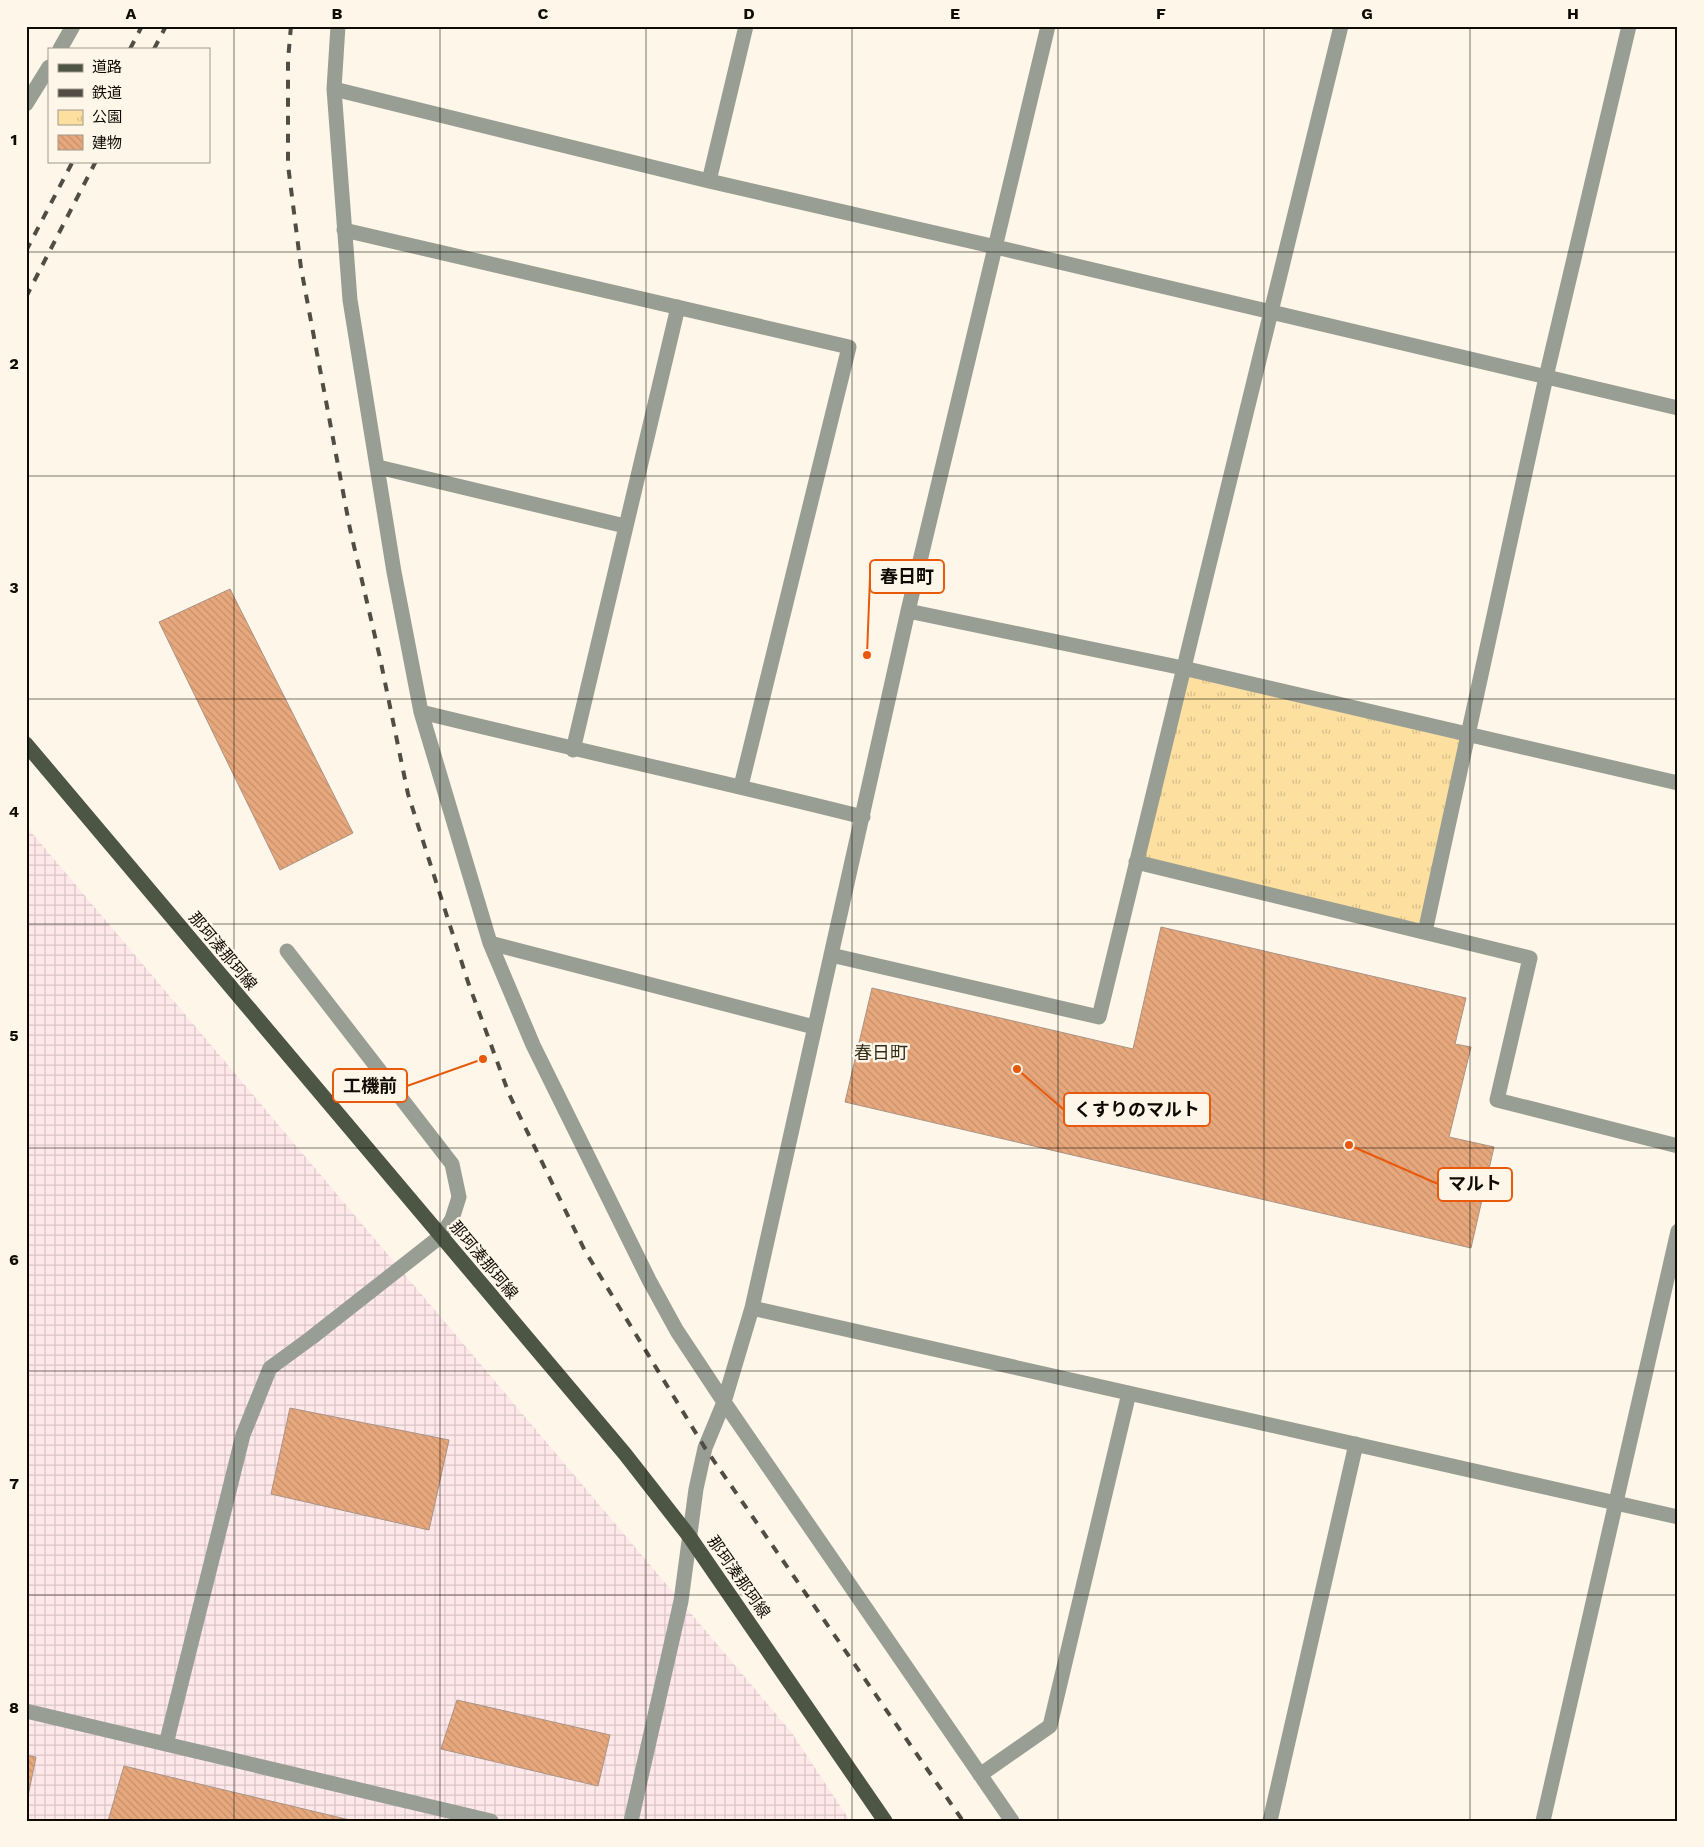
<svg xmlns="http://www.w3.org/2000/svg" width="1704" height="1847" viewBox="0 0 1704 1847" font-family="'Work Sans','Noto Sans JP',sans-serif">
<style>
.industrial{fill:url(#industrial-grid)}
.park{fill:url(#park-tufts)}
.building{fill:url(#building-back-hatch);stroke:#a99385}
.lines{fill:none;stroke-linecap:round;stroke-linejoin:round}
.minor{stroke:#999e95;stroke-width:15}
.major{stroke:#4d5545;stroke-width:15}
.rail{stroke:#514d44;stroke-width:4;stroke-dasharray:9 9;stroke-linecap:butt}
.grid{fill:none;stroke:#0e0b04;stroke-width:1;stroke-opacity:0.55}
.labels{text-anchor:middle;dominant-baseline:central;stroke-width:5;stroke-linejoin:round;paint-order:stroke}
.street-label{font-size:16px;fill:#0e0b04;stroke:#fef7e9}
.neighbourhood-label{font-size:18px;fill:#332a18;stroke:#fef7e9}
.leader{fill:none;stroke:#e8590c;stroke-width:2}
.callout-dot{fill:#e8590c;stroke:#fef7e9;stroke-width:2}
.callout{fill:#fef7e9;stroke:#e8590c;stroke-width:2}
.callout-label{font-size:18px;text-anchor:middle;font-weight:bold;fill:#0e0b04}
.neatline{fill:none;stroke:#0e0b04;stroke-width:2}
.grid-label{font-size:16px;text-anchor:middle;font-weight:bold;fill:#0e0b04}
</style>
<defs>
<pattern id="industrial-grid" width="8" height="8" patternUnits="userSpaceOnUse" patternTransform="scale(1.25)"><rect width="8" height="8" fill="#fee8ea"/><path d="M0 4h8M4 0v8" fill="none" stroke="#d8c6c7"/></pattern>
<pattern id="park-tufts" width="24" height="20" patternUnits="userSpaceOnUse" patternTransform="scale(1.25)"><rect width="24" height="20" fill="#fddfa0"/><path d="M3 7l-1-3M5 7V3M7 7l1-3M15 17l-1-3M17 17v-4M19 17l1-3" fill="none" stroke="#d8be88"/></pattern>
<pattern id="building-back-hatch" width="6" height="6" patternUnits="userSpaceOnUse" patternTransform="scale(1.25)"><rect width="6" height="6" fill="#e8a87d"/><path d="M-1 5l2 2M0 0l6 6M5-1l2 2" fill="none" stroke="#c68f6a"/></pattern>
</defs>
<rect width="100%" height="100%" fill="#fef7e9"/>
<path class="industrial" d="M26 826 792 1733 850 1821H26Z"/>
<path class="park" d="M1183 668 1468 733 1425 932 1136 862Z"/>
<path class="building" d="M230 589 353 833 280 870 159 622Z
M1161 927 1466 998 1455 1044 1471 1047 1449 1137 1494 1147 1471 1248 845 1102 872 988 1133 1049Z
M290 1408 449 1440 429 1530 271 1494Z
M457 1700 610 1735 598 1786 441 1749Z
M26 1755 36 1757 26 1806Z
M124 1766 354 1821H108Z"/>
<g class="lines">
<path class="minor" d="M338 26 334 89 350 300 394 572 421 712 490 943 533 1045 649 1280 677 1331 724 1402 1012 1821
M60 49 73 26
M334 89 709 181 996 247 1678 408
M26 104 49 67
M709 181 746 26
M344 230 849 347 741 786
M378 467 625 526
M908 611 1183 668 1678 783
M421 712C568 748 716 780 863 817
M573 750 678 307
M1136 862 1530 958 1497 1100 1678 1146
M1425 932 1546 377 1629 26
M490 943 814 1027
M831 955 1099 1017C1178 686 1261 357 1341 26
M752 1308 1678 1517
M26 1711 491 1821
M166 1744 243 1435 270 1368 311 1338 441 1236 452 1219 459 1197 452 1164 287 951
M980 1775 1050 1726 1129 1393
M631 1821 681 1601 696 1489 705 1448 724 1402 752 1308 908 611 1048 26
M1270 1821 1356 1444
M1543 1821 1678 1231"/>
<path class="major" d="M26 744 625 1454 689 1536 885 1821"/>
<path class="rail" d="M291 26 288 60V165L301 268 350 529 380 658 408 794 468 982 509 1094 585 1251 705 1448 963 1821
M130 49 142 26
M154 49 166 26
M26 251 73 161
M26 297 96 161"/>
</g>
<path class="grid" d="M234 26V1821M440 26V1821M646 26V1821M852 26V1821M1058 26V1821M1264 26V1821M1470 26V1821M26 252H1678M26 476H1678M26 699H1678M26 924H1678M26 1148H1678M26 1371H1678M26 1595H1678"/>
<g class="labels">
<g class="street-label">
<text transform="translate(223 951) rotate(50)">那珂湊那珂線</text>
<text transform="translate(484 1260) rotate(50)">那珂湊那珂線</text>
<text transform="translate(739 1577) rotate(55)">那珂湊那珂線</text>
</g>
<g class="neighbourhood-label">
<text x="881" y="1052">春日町</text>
</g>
</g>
<path class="leader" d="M867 655L870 577M483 1059L407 1086M1017 1069L1064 1110M1349 1145L1438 1184"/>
<g class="callout-dot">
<circle cx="867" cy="655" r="5"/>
<circle cx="483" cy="1059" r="5"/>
<circle cx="1017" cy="1069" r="5"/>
<circle cx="1349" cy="1145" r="5"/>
</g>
<g class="callout">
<rect x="870" y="560" width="74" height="33" rx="5"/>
<rect x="333" y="1069" width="74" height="33" rx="5"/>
<rect x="1064" y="1093" width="146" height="33" rx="5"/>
<rect x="1438" y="1168" width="74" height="33" rx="5"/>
</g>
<g class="callout-label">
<text x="907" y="583">春日町</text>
<text x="370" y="1092">工機前</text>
<text x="1137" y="1116">くすりのマルト</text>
<text x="1475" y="1190">マルト</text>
</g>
<rect width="1704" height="1847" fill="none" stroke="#fef7e9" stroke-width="55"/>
<rect x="48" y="48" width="162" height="115" fill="#fef7e9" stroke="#9e998d"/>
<rect x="58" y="64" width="25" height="8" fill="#4d5545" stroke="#9e998d"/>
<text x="92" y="72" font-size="15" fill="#0e0b04">道路</text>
<rect x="58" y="89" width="25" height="8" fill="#514d44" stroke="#9e998d"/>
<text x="92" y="98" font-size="15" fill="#0e0b04">鉄道</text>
<rect x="58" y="110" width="25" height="15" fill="url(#park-tufts)" stroke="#9e998d"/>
<text x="92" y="122" font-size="15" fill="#0e0b04">公園</text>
<rect x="58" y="135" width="25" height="15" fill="url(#building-back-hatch)" stroke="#9e998d"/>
<text x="92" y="148" font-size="15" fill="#0e0b04">建物</text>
<rect x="28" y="28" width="1648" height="1792" class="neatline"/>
<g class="grid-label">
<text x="131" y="19">A</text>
<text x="337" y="19">B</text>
<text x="543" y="19">C</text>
<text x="749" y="19">D</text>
<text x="955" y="19">E</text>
<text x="1161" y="19">F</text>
<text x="1367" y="19">G</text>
<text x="1573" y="19">H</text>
<text x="14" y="145">1</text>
<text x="14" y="369">2</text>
<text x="14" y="593">3</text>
<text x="14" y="817">4</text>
<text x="14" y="1041">5</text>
<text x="14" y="1265">6</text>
<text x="14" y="1489">7</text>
<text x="14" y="1713">8</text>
</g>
</svg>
